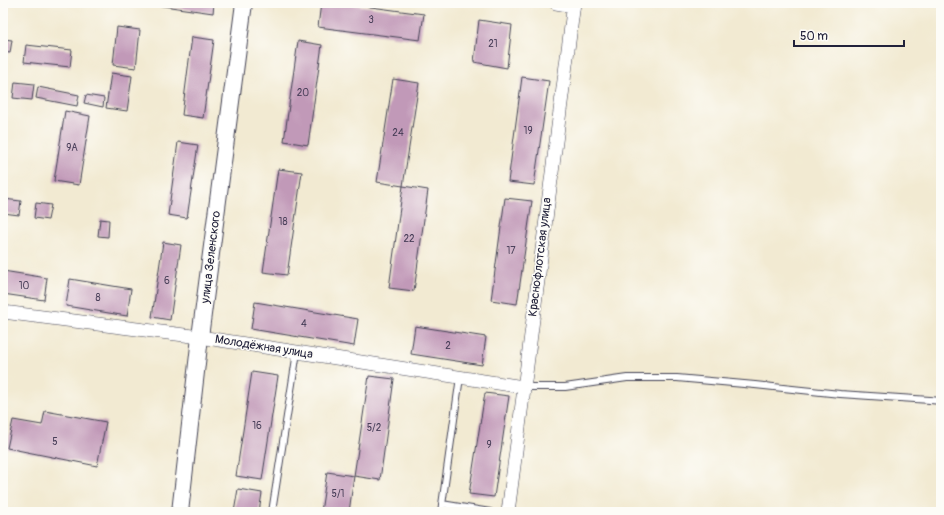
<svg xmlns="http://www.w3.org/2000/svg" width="944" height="515" viewBox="0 0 944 515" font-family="Pangolin,sans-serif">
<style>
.building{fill:#c199b8}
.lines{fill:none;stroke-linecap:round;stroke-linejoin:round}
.service-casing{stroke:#414052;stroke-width:8}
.minor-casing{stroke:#414052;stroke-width:14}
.tertiary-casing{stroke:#414052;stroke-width:18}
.service{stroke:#fff;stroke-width:6}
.minor{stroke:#fff;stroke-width:13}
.tertiary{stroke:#fff;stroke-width:16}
.labels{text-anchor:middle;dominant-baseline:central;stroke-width:3;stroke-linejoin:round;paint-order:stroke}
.number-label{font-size:10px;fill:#4a405a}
.street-label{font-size:12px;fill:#22223b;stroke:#fdfcf7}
</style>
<rect width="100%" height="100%" fill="#fdfcf7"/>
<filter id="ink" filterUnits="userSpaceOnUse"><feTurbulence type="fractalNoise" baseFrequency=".025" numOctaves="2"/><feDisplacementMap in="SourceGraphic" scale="8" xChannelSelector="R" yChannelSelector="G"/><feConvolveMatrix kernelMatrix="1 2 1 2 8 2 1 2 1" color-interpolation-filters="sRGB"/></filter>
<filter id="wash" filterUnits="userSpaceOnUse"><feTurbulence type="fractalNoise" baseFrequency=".012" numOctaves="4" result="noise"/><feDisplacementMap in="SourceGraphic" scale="16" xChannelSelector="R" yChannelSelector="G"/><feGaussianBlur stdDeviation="0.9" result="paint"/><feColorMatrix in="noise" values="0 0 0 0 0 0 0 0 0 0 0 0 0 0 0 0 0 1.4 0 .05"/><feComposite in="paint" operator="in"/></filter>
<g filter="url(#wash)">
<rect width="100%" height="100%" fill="#f2ead2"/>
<g id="blocks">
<path class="building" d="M142 3H214L213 13Z
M321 3H340L424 14 420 40 318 27Z
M479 20 512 25 507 68 474 62Z
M117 27 140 30 136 68 113 65Z
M192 37 214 40 203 118 182 115Z
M3 39 12 40 10 53 3 52Z
M298 41 322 45 308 145 284 141Z
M26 45 72 50 70 67 24 62Z
M111 73 132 76 127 111 106 108Z
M522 77 549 81 534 185 508 182Z
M393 79 419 83 403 186 428 190 414 291 389 288 403 186 377 182Z
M15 82 34 84 32 100 13 98Z
M38 87 79 95 77 106 36 98Z
M86 95 104 98 103 107 84 103Z
M65 111 90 116 79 185 54 181Z
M178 142 198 145 187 218 168 215Z
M278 169 302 172 287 275 263 272Z
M505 198 532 201 517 304 491 300Z
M3 199 21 201 19 215 3 213Z
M36 203 51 205 48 220 34 218Z
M100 219 109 220 108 237 98 236Z
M163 242 181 245 170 320 152 317Z
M3 271 47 278 44 300 3 294Z
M70 279 131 289 127 316 66 306Z
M255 302 358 319 354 346 251 329Z
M415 326 486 337 482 365 411 354Z
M252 372 278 376 262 480 236 476Z
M369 376 394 379 380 480 354 476 349 512H321L327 472 354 476Z
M485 393 509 396 494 497 469 494Z
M45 411 106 422 97 466 7 448 13 420 42 425Z
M238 489 262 493 259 512H234Z"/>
</g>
</g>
<g filter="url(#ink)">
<use href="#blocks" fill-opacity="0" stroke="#414052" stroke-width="1"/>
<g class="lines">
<g class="service-casing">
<path id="service" d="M524 387H565L627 378H677L755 385 840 394 930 400 941 401
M442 504 490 512
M272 512 297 352
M441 512 460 377"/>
</g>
<g class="minor-casing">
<path id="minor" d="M556 3 573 6
M3 312 200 337 523 387
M508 512 574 3"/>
</g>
<g class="tertiary-casing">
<path id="tertiary" d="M180 512 200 337 244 3"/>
</g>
<use href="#service" class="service"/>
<use href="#minor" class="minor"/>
<use href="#tertiary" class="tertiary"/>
</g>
</g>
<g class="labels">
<g class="number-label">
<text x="371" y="20">3</text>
<text x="493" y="44">21</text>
<text x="303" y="93">20</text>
<text x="528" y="131">19</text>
<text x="398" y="133">24</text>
<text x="72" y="148">9А</text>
<text x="283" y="222">18</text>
<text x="409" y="239">22</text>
<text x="511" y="251">17</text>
<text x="167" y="281">6</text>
<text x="24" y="286">10</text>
<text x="98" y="298">8</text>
<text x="304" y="324">4</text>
<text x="448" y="346">2</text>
<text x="257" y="426">16</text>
<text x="374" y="428">5/2</text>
<text x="55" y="442">5</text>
<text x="489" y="445">9</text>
<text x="338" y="494">5/1</text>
</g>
<g class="street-label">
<text transform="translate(211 257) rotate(-83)">улица Зеленского</text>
<text transform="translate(540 257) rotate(-83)">Краснофлотская улица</text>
<text transform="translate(264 347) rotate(9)">Молодёжная улица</text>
</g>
</g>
<rect width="944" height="515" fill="none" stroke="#fdfcf7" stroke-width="16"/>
<path d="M794 40v6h110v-6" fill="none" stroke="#22223b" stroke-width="2"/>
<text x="800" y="40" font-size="12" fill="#22223b" stroke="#fdfcf7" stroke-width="3" paint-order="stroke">50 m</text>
</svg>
